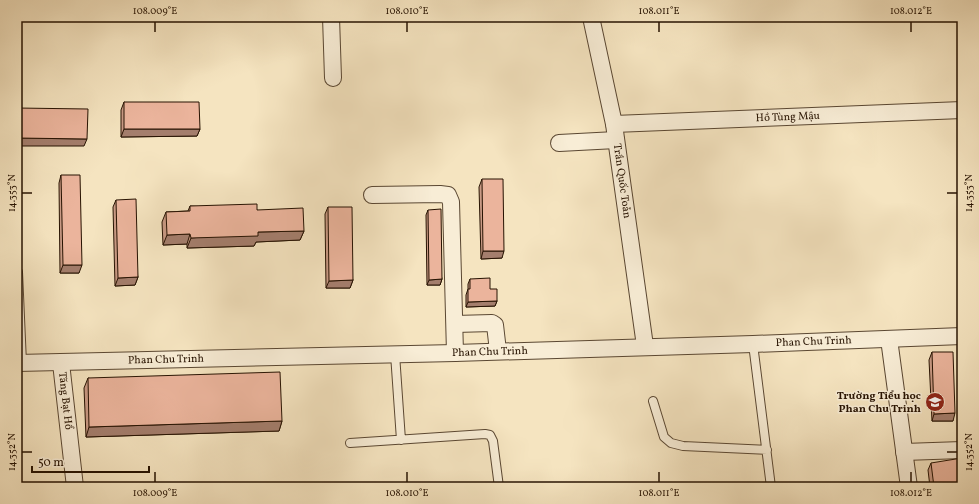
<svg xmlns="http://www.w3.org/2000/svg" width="979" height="504" viewBox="0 0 979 504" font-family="Vollkorn,serif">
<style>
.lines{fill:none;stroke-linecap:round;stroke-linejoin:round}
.service-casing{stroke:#5a4732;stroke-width:10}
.minor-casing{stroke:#5a4732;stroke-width:18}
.service{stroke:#f8edd6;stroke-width:8}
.minor{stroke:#f8edd6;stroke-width:16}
.wall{fill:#ca9b86;stroke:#271302}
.shaded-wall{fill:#a47e6d;stroke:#271302}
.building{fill:#ebb49c;stroke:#271302}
.ticks{fill:none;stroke:#271302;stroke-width:1.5}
.labels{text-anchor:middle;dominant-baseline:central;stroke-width:3;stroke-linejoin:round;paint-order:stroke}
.street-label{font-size:11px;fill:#271302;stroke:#f8edd6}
.poi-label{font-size:11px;font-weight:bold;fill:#271302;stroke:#f8edd6;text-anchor:end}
.neatline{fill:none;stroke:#271302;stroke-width:1.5}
.ticks-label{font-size:10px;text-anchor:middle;fill:#271302}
</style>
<rect width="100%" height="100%" fill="#f5e4c0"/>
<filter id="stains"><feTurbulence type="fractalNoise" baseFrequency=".005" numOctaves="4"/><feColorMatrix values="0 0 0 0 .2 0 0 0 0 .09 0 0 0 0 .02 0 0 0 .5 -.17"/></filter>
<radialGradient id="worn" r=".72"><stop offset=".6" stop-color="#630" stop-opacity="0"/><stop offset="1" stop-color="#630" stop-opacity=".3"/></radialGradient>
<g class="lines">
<g class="service-casing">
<path id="service" d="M18 272 22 363
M753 344 771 487
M395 354 401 440
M653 401 664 437 671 443 683 446 767 450
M350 443 485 434 490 435 493 441 499 487"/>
</g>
<g class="minor-casing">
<g id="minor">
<path d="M331 17 333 78"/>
<path id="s1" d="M591 17 614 124 645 346"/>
<path id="s2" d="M614 124 962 110"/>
<path d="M559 143 616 140"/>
<path d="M372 195 440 194 448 195 451 202 455 353"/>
<path d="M455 324 492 323 495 325 498 351"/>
<path d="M889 339 909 487"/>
<path id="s3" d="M17 363 455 353 753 344 962 336"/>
<path id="s4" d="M61 363 75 487"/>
<path d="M904 452 962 450"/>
</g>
</g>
<use href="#service" class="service"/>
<use href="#minor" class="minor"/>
</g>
<path class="wall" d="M124 102 200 129 197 136 121 137V110Z
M61 175 79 273H60L59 183Z
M482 179 502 258 481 259 479 187Z
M116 200 138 277 135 285 115 286 113 207Z
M190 206 257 210 304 231 300 240 256 242 254 246 187 248V244L163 245 162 222 166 212 188 211Z
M328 207 353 280 350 288H326L325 214Z
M428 210 442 279 440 285H427L426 215Z
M470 279 490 289 497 301 495 306 466 307V295L468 289V284Z
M932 352 953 421H932L929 360Z
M88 378 282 421 279 431 86 437 84 388Z
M931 463 962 487H930L928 470Z"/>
<path class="shaded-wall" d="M124 129H200L197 136 121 137Z
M17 138 87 139 84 146H17Z
M304 231 300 240 256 242 254 246 187 248 191 238 258 232Z
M190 234 187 244 163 245 167 235Z
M483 251H504L502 258 481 259Z
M63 265H82L79 273H60Z
M138 277 135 285 115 286 118 278Z
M442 279 440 285H427L429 280Z
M353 280 350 288H326L329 281Z
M497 301 495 306 466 307 468 302Z
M955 413 953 421H932L934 414Z
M282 421 279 431 86 437 89 427Z
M962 484V487H944Z"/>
<path class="building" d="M124 102H199L200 129H124Z
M17 108 88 109 87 139 17 138Z
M61 175H80L82 265H63Z
M482 179H503L504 251H483Z
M136 199 138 277 118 278 116 200Z
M257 204V210L303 208 304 231 258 232V236L191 238 190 234 167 235 166 212 190 211V206Z
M328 207H352L353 280 329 281Z
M441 209 442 279 429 280 428 210Z
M490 278V289H497V301L468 302V289H470V279Z
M932 352H953L955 413 934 414Z
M280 372 282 421 89 427 88 378Z
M962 458V484L944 487H934L931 463Z"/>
<path class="ticks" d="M155 22V32M407 22V32M659 22V32M911 22V32M22 193H32M947 193H957M22 452H32M947 452H957M155 472V482M407 472V482M659 472V482M911 472V482"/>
<defs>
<g id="school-disc" transform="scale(1)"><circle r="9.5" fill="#8f2418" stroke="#f8edd6"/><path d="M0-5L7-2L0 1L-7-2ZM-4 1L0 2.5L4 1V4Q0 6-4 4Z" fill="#fff"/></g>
</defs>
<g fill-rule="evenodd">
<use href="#school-disc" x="935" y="402"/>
</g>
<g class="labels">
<g class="street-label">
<text stroke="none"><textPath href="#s2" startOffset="174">Hồ Tùng Mậu</textPath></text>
<text stroke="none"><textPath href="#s1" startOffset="167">Trần Quốc Toản</textPath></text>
<text stroke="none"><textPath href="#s3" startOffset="797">Phan Chu Trinh</textPath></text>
<text stroke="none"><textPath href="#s3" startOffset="473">Phan Chu Trinh</textPath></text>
<text stroke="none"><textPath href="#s3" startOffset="149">Phan Chu Trinh</textPath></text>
<text stroke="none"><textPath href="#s4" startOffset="38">Tăng Bạt Hổ</textPath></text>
</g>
<g class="poi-label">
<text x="921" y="396">Trường Tiểu học<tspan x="921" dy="13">Phan Chu Trinh</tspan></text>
</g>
</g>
<rect width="979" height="504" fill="none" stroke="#f5e4c0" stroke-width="44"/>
<path d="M32 466v6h117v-6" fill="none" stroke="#271302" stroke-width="2"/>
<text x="38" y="466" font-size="12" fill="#271302" stroke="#f8edd6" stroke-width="3" paint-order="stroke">50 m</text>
<rect x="22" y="22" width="935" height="460" class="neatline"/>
<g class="ticks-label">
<text x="155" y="14">108.009°E</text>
<text x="407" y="14">108.010°E</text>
<text x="659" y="14">108.011°E</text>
<text x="911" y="14">108.012°E</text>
<text transform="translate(11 193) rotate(-90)" y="4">14.353°N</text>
<text transform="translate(968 193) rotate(-90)" y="4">14.353°N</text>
<text transform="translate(11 452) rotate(-90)" y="4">14.352°N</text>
<text transform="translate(968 452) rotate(-90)" y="4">14.352°N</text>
<text x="155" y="496">108.009°E</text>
<text x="407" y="496">108.010°E</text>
<text x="659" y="496">108.011°E</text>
<text x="911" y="496">108.012°E</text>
</g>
<rect width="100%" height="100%" filter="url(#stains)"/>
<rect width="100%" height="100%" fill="url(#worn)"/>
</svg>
